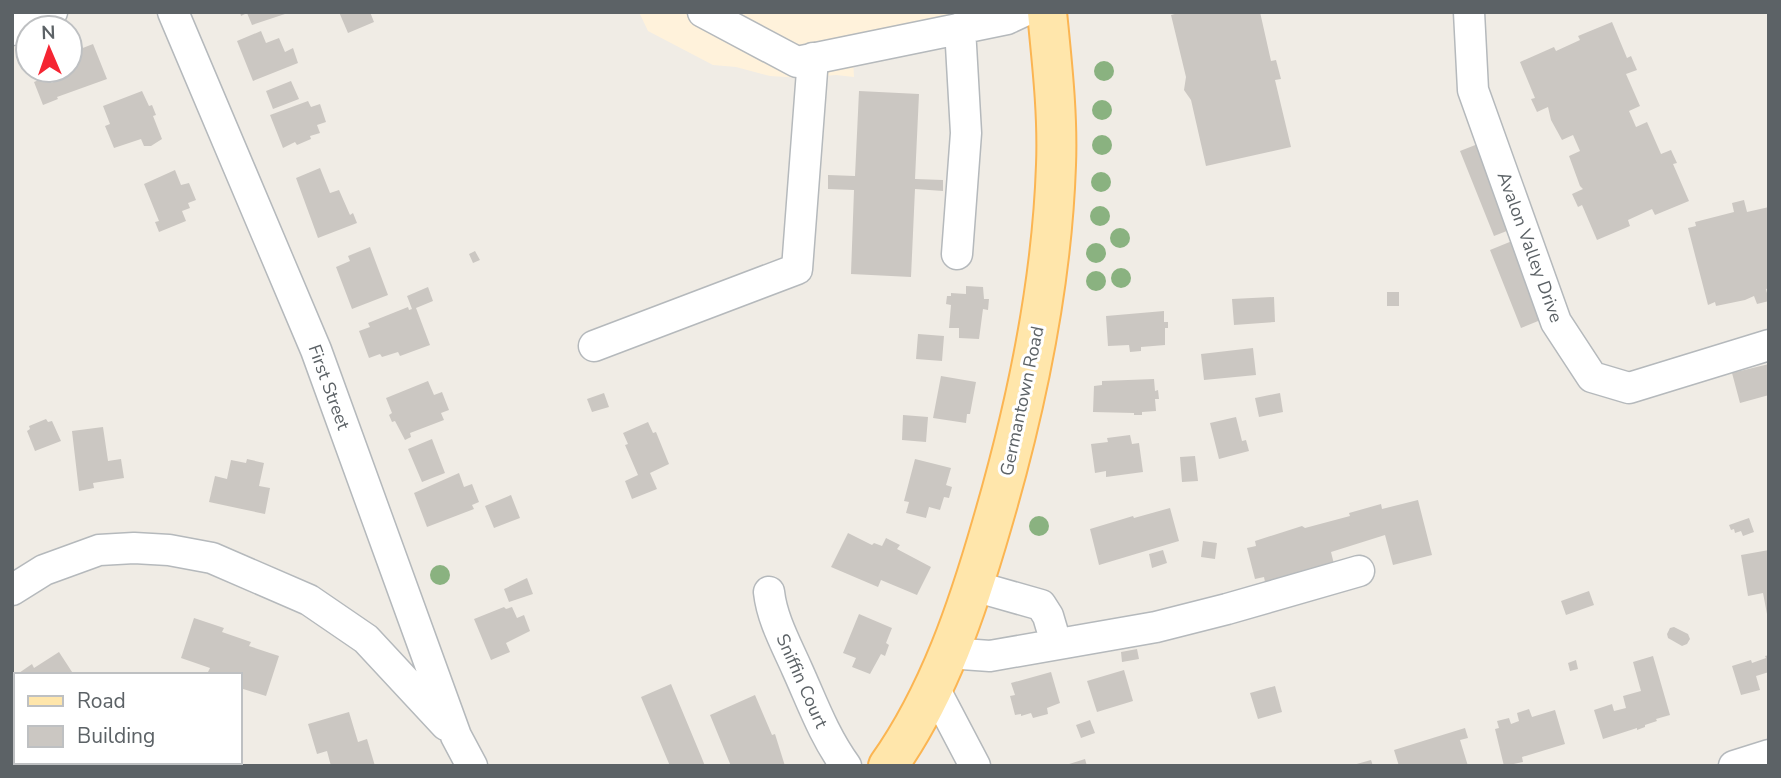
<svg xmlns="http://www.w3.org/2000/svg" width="1781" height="778" viewBox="0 0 1781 778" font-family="'Nunito Sans',sans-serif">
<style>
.commercial{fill:#fff2db}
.building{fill:#cbc7c2}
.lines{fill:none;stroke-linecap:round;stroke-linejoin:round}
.minor-casing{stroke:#b5b9bc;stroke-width:33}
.major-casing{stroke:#fbb552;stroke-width:42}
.minor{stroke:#fff;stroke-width:30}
.major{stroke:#ffe6ab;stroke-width:38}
.tree{fill:#8ab280}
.labels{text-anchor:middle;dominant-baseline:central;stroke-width:6;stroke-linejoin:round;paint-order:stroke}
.street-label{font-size:18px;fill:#5c6266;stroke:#fff}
</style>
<rect width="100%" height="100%" fill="#f0ece5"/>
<path class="commercial" d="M639 12H998L852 41 854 77 836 75 802 78 770 76 736 67 713 65 648 31Z"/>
<path class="building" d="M240 12H287L288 13 252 25 247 13 241 16Z
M339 12H370L374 22 348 33Z
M1182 12H1260L1271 61 1276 60 1281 79 1275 80 1291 147 1206 166 1191 100 1184 90 1186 77 1171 15Z
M1612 22 1627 58 1631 56 1637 70 1626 74 1640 106 1629 111 1636 127 1647 122 1661 154 1671 150 1677 163 1673 164 1689 201 1655 215 1652 209 1628 220 1630 226 1597 240 1582 205 1578 207 1572 194 1583 189 1580 186 1569 156 1580 151 1573 135 1562 140 1551 120 1548 107 1537 112 1531 99 1535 98 1520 62 1554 47 1556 51 1580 40 1578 36Z
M261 31 266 43 279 38 285 52 293 48 298 63 253 81 237 41Z
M93 44 107 79 57 97 58 99 43 105 34 82 48 76 51 83 64 78 61 70H70V53Z
M291 81 299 99 273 109 266 91Z
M142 91 149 106 152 105 156 115 153 116 162 139 151 146H144L141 139 114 148 105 126 110 124 103 106Z
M859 91 919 94 915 179 943 180V191L915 189 911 277 851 274 854 190 828 189V175L855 176Z
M308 101 311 107 320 104 326 122 317 125 320 133 310 136 311 139 297 145 295 142 283 148 270 115Z
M1483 142 1517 227 1494 236 1460 151Z
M320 168 330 193 339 190 350 215 353 213 357 223 318 238 296 178Z
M175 170 181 185 189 183 196 200 188 203 190 208 182 211 186 221 159 232 155 222 159 221 144 184Z
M1744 200 1747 212 1769 207V288L1766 289 1769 301 1757 304 1754 296 1745 300 1716 306 1715 302 1708 305 1688 228 1696 226 1695 222 1734 212 1732 203Z
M1517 239 1548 317 1521 328 1490 250Z
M370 247 388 295 352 309 336 267 350 261 348 256Z
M475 251 480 260 473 263 469 254Z
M966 286 983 287 984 299H989L988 310 983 309 979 339 959 338V328H949L951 305 946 304 947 296H951V293L966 294Z
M428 287 433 301 416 308 430 345 400 356 398 352 382 357 380 354 369 358 359 331 370 327 368 323 408 307 409 310 412 309 407 296Z
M1387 292H1399V306H1387Z
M1274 297 1275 322 1234 325 1232 299Z
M1164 311V322H1168V328H1165V345L1141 347V351L1130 352 1129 345 1108 346 1106 316Z
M918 334 944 336 942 361 916 359Z
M1253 348 1256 375 1204 380 1201 354Z
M1769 364V395L1740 403 1732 373Z
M941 376 976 382 970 414H967L966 423 933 418Z
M1154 379 1155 391 1158 390 1159 399H1155L1156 411 1142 412V415H1134V413L1093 412 1094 386 1102 385V381Z
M428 381 434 395 442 392 449 410 441 413 444 420 410 433 411 437 405 440 395 421 392 422 389 415 392 413 386 398Z
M604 393 609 407 592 412 587 399Z
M1280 393 1283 412 1259 417 1255 398Z
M903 415 928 417 926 442 902 440Z
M1236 417 1242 441 1246 440 1249 451 1219 459 1210 423Z
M46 419 48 422 52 421 61 441 35 451 27 431 30 429 29 426Z
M648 422 653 433 656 432 669 464 650 473 657 489 632 499 625 481 638 475 625 445 628 444 623 433Z
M103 427 108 461 121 459 124 478 93 483 94 488 79 491 72 431Z
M1130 435 1132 444 1139 443 1143 472 1106 477V471L1095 473 1091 444 1108 442 1107 438Z
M432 439 445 473 422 482 408 449Z
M1195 456 1198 481 1182 482 1180 457Z
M247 459 264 463 259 486 270 488 265 514 209 502 215 476 227 479 231 460 246 463Z
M915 459 951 468 946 485 952 487 949 498 944 497 940 510 929 507 926 518 906 513 909 502 904 501Z
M459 473 464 487 472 484 479 502 472 505 474 509 427 527 414 493Z
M511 495 520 518 494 528 485 506Z
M1418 500 1432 555 1393 565 1385 535 1331 552 1334 564 1265 582 1264 577 1255 579 1247 548 1256 546 1255 541 1302 526 1305 528 1350 516 1349 513 1381 504 1382 509Z
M1170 508 1179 541 1099 565 1090 529 1133 516 1134 518Z
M1749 518 1754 532 1743 536 1741 531 1735 533 1734 529 1731 530 1729 525Z
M848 533 872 545 874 543 882 546 886 538 900 545 897 549 931 567 917 595 881 580 878 587 831 567Z
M1203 541 1217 543 1215 559 1201 557Z
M1163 550 1167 563 1152 568 1149 554Z
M1769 550V614H1767L1763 593 1748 596 1741 555Z
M527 578 533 594 509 602 504 589Z
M1589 591 1594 605 1566 615 1561 601Z
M504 607 506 609 512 607 517 618 524 615 530 631 506 643 510 652 491 660 474 619Z
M859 614 892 628 886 643 889 645 885 656 881 654 870 674 852 667 856 658 843 653Z
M194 618 224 628 222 632 251 642 249 646 279 656 266 696 240 688V675H216L208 672 210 668 181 658Z
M1674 627 1688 634 1690 639 1687 644 1682 646 1668 638 1667 634 1670 628Z
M1137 649 1139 659 1122 662 1121 652Z
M59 652 74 675H16L32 664 34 668Z
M1769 655V672L1756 676 1760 690 1741 695 1732 666 1751 660 1752 663 1766 658 1765 656Z
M1653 656 1670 715 1656 719 1657 721 1645 725V727L1637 730V728L1603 739 1594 710 1612 704 1614 711 1626 708 1623 696 1641 691 1633 662Z
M1576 660 1578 669 1570 671 1568 663Z
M1124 670 1133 701 1097 712 1087 681Z
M1051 672 1060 703 1047 708 1048 714 1033 718 1031 713 1021 716V714L1015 715 1010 696 1015 695 1011 683Z
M671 684 701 756 705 766H670L641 697Z
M1275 686 1282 712 1258 719 1250 693Z
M755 695 772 735 775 734 785 766H731L710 715Z
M1529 709 1532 717 1555 710 1565 744 1522 757 1523 762 1504 766 1495 729 1499 728 1497 721 1509 718 1511 724 1519 721 1517 713Z
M349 712 358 742 367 739 375 766H331L327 751 317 754 308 724Z
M1090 720 1095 733 1081 738 1076 725Z
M1465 728 1468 738 1460 740 1468 766H1399L1394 750Z
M1085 759 1087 766H1066V765Z
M1371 760 1373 766H1353V765Z"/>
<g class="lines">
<g class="minor-casing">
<path id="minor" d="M173 12 316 350 456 736 472 766
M703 12 797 62 1007 19 1022 12
M1469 12 1473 90 1556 322 1592 377 1629 388 1769 345
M12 30 52 12
M957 254 966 133 960 28
M594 346 797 269 813 58
M974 586 1041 605 1048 616 1056 643
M12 590 44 570 99 550 134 548 169 550 212 558 309 600 366 639 446 725
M769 592C772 619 786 644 797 669 812 702 824 736 846 766
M948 653 990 656 1156 627 1227 609 1359 571
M933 686 975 766
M1734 766 1769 755"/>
</g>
<g class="major-casing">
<path id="major" d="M888 766C939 694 968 607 992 524 1026 408 1052 286 1056 165 1058 115 1052 63 1047 12"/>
</g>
<use href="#minor" class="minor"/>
<use href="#major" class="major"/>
</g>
<g class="tree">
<circle cx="1104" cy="71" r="10"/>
<circle cx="1102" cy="110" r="10"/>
<circle cx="1102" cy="145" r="10"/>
<circle cx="1101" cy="182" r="10"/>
<circle cx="1100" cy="216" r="10"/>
<circle cx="1120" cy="238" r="10"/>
<circle cx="1096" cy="253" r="10"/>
<circle cx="1121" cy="278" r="10"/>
<circle cx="1096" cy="281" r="10"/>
<circle cx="1039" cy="526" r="10"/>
<circle cx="440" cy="575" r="10"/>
</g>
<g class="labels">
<g class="street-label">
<text transform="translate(1530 247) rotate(70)">Avalon Valley Drive</text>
<text transform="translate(329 387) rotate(70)">First Street</text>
<text transform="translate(1022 401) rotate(-78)">Germantown Road</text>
<text transform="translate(802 681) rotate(66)">Sniffin Court</text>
</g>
</g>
<rect width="1781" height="778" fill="none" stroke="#5c6266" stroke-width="28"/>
<rect x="14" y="673" width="228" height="91" fill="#ffffff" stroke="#bec0c2" stroke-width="2"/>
<rect x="28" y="696" width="35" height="10" fill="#ffe6ab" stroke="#bec0c2" stroke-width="2"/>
<text x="77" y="708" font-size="21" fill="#5c6266">Road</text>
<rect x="28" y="726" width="35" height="21" fill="#cbc7c2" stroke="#bec0c2" stroke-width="2"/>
<text x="77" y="743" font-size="21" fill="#5c6266">Building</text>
<g transform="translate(49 49) rotate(358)"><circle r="33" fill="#ffffff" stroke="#bec0c2" stroke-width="2"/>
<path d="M0-5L12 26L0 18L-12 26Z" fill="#f52532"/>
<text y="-10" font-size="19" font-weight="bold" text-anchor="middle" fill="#5c6266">N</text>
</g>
</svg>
